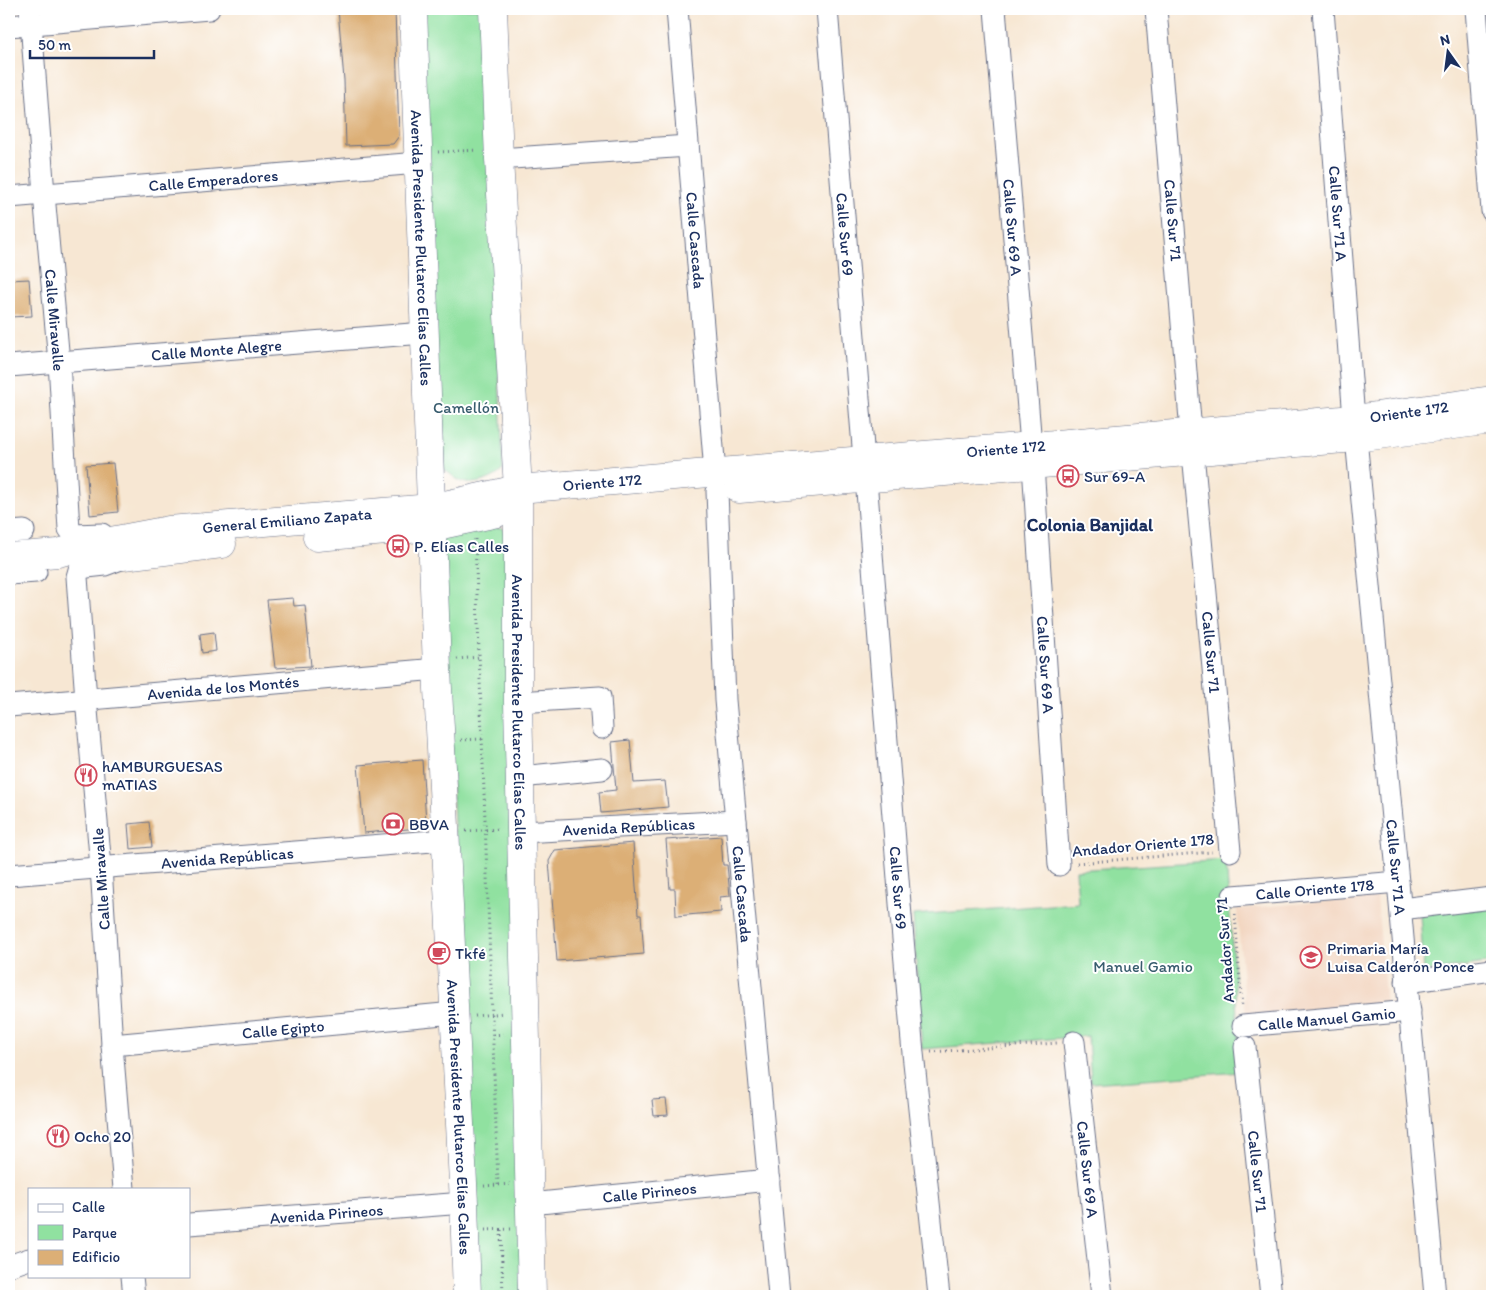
<svg xmlns="http://www.w3.org/2000/svg" width="1501" height="1305" viewBox="0 0 1501 1305" font-family="Itim,sans-serif">
<style>
.built{fill:#f2d4be}
.green{fill:#90e1a0;stroke:#56887f}
.building{fill:#dcaf76}
.lines{fill:none;stroke-linecap:round;stroke-linejoin:round}
.minor-casing{stroke:#686f87;stroke-width:23}
.major-casing{stroke:#686f87;stroke-width:29}
.path{stroke:#686f87;stroke-width:3;stroke-dasharray:1 4;stroke-linecap:butt}
.minor{stroke:#fff;stroke-width:21}
.major{stroke:#fff;stroke-width:28}
.labels{text-anchor:middle;dominant-baseline:central;stroke-width:4;stroke-linejoin:round;paint-order:stroke}
.street-label{font-size:16px;fill:#1b2f5e;stroke:#fff}
.park-label{font-size:16px;fill:#385c6e;stroke:#fff}
.poi-label{font-size:16px;fill:#1b2f5e;stroke:#fff;text-anchor:start}
.neighbourhood-label{font-size:18px;font-weight:bold;fill:#1b2f5e;stroke:#fff}
</style>
<rect width="100%" height="100%" fill="#fff"/>
<filter id="ink" filterUnits="userSpaceOnUse"><feTurbulence type="fractalNoise" baseFrequency=".02" numOctaves="2"/><feDisplacementMap in="SourceGraphic" scale="10" xChannelSelector="R" yChannelSelector="G"/><feConvolveMatrix kernelMatrix="1 2 1 2 8 2 1 2 1" color-interpolation-filters="sRGB"/></filter>
<filter id="wash" filterUnits="userSpaceOnUse"><feTurbulence type="fractalNoise" baseFrequency=".0096" numOctaves="4" result="noise"/><feDisplacementMap in="SourceGraphic" scale="20" xChannelSelector="R" yChannelSelector="G"/><feGaussianBlur stdDeviation="1.12" result="paint"/><feColorMatrix in="noise" values="0 0 0 0 0 0 0 0 0 0 0 0 0 0 0 0 0 1.4 0 .05"/><feComposite in="paint" operator="in"/></filter>
<g filter="url(#wash)">
<rect width="100%" height="100%" fill="#f7e7d3"/>
<path class="built" d="M1377 897 1386 1005 1246 1017 1237 909Z"/>
<path class="green" d="M418 9H484L503 469C497 479 471 487 460 481 452 476 447 470 437 467Z
M491 527 503 528 508 540 527 1296H474L442 536Z
M1226 860 1241 1072 1091 1083 1088 1036 922 1049 913 915 1078 903 1076 870Z
M1492 905V962L1424 972 1420 915Z"/>
<g id="blocks">
<path class="building" d="M338 9H395L399 136 393 144 346 146 344 80Z
M29 279 32 316 9 317V280Z
M113 463 118 512 90 515 86 465Z
M293 598 294 606 305 605 311 666 275 668 267 600Z
M214 632 216 651 202 653 200 634Z
M630 740 634 783 665 781 668 807 601 813 599 792 616 790 612 742Z
M422 760 426 822 419 828 364 833 358 765Z
M149 822 152 847 130 849 128 824Z
M721 836 723 865H727L730 896 720 897 721 912 676 916 675 889H670L666 840Z
M633 843 638 915H641L644 954 557 961 549 861 555 850Z
M666 1099 668 1115 654 1116 652 1100Z"/>
</g>
</g>
<g filter="url(#ink)">
<use href="#blocks" fill-opacity="0" stroke="#686f87" stroke-width="1"/>
<g class="lines">
<g class="minor-casing">
<g id="minor">
<path id="s1" d="M30 9 44 194 59 362 69 529 74 535 102 534"/>
<path id="s2" d="M677 9 715 472"/>
<path id="s3" d="M827 9 864 459"/>
<path id="s4" d="M995 9 1031 445"/>
<path id="s5" d="M1156 9 1191 432"/>
<path id="s6" d="M1323 9 1354 419"/>
<path d="M1476 9 1492 211"/>
<path d="M9 26 209 9"/>
<path d="M499 159 688 146"/>
<path id="s7" d="M9 197 418 163"/>
<path id="s8" d="M9 366 424 333"/>
<path id="s9" d="M1356 438 1398 882 1435 1296"/>
<path id="s10" d="M1193 453 1230 851"/>
<path id="s11" d="M1033 465 1059 865"/>
<path id="s12" d="M866 479 901 916 913 1053 939 1296"/>
<path id="s13" d="M717 491 725 700 779 1296"/>
<path d="M9 532 24 531"/>
<path d="M9 574 36 572"/>
<path d="M518 702 600 697 602 728"/>
<path id="s14" d="M9 706 437 669"/>
<path d="M520 777 602 769"/>
<path id="s15" d="M521 832 736 821"/>
<path id="s16" d="M9 875 445 840"/>
<path id="s17" d="M1233 896 1398 882"/>
<path d="M1401 909 1492 898"/>
<path d="M1406 982 1492 970"/>
<path id="s18" d="M1243 1026 1410 1011"/>
<path id="s19" d="M1074 1042 1102 1296"/>
<path id="s20" d="M112 1045 454 1013"/>
<path id="s21" d="M1245 1047 1271 1296"/>
<path d="M124 1189 112 1045 101 867 86 699 77 577 79 570 87 567 105 565 129 556"/>
<path id="s22" d="M530 1204 769 1180"/>
<path id="s23" d="M189 1224 464 1203"/>
<path d="M9 1266 29 1259"/>
<path d="M132 1276 134 1296"/>
</g>
</g>
<g class="major-casing">
<g id="major">
<path id="s24" d="M413 9 437 669 464 1203 467 1296"/>
<path id="s25" d="M493 9 499 159 518 489V702L532 1296"/>
<path d="M739 489 1356 438 1492 420"/>
<path d="M317 537 432 527 497 513"/>
<path d="M123 556 222 544"/>
<path id="s26" d="M9 557 58 553 84 546 169 530 431 508 518 489 1354 419 1492 400"/>
</g>
</g>
<path class="path" d="M438 152 477 150
M475 539 498 1185
M457 659 480 657
M461 740 483 739
M466 831 500 829
M1077 863 1212 852
M1235 914 1242 1008
M475 1016 504 1013
M493 1035 505 1034
M931 1052 1057 1043
M484 1186 510 1184
M485 1230 511 1229
M501 1230 503 1296"/>
<use href="#minor" class="minor"/>
<use href="#major" class="major"/>
</g>
</g>
<defs>
<g id="bus-ring" transform="scale(1.125)"><circle r="9.5" fill="#fff" stroke="#d1495b" stroke-width="1.5"/><path d="M-5-6H5V4H4V6H2V4H-2V6H-4V4H-5ZM-3.5-4V0h7V-4ZM-3.5 1.2v1.5H-2V1.2ZM2 1.2v1.5H3.5V1.2Z" fill="#d1495b"/></g>
<g id="restaurant-ring" transform="scale(1.125)"><circle r="9.5" fill="#fff" stroke="#d1495b" stroke-width="1.5"/><path d="M-5-6h1v4h1v-4h1v4h1v-4h1v5L-1.5 .5V6h-2V.5L-5-1ZM5-6V6H3V1.5H1.5Q1.5-4 5-6Z" fill="#d1495b"/></g>
<g id="bank-ring" transform="scale(1.125)"><circle r="9.5" fill="#fff" stroke="#d1495b" stroke-width="1.5"/><path d="M-6-4H6V4H-6ZM0-2.3a2.3 2.3 0 1 0 0 4.6a2.3 2.3 0 1 0 0-4.6Z" fill="#d1495b"/></g>
<g id="cafe-ring" transform="scale(1.125)"><circle r="9.5" fill="#fff" stroke="#d1495b" stroke-width="1.5"/><path d="M-5.5-4.5H6V0H3Q3 3.5 0 3.5H-2.5Q-5.5 3.5-5.5 0ZM3-3.2v2h1.7v-2ZM-6 4.5H4V6H-6Z" fill="#d1495b"/></g>
<g id="school-ring" transform="scale(1.125)"><circle r="9.5" fill="#fff" stroke="#d1495b" stroke-width="1.5"/><path d="M0-5L7-2L0 1L-7-2ZM-4 1L0 2.5L4 1V4Q0 6-4 4Z" fill="#d1495b"/></g>
</defs>
<g fill-rule="evenodd">
<use href="#bus-ring" x="1068" y="476"/>
<use href="#bus-ring" x="398" y="546"/>
<use href="#restaurant-ring" x="86" y="775"/>
<use href="#bank-ring" x="393" y="824"/>
<use href="#cafe-ring" x="439" y="953"/>
<use href="#school-ring" x="1311" y="957"/>
<use href="#restaurant-ring" x="58" y="1136"/>
</g>
<g class="labels">
<g class="street-label">
<text stroke="none"><textPath href="#s7" startOffset="205">Calle Emperadores</textPath></text>
<text stroke="none"><textPath href="#s6" startOffset="205">Calle Sur 71 A</textPath></text>
<text stroke="none"><textPath href="#s5" startOffset="212">Calle Sur 71</textPath></text>
<text stroke="none"><textPath href="#s4" startOffset="219">Calle Sur 69 A</textPath></text>
<text stroke="none"><textPath href="#s3" startOffset="226">Calle Sur 69</textPath></text>
<text stroke="none"><textPath href="#s2" startOffset="232">Calle Cascada</textPath></text>
<text stroke="none"><textPath href="#s24" startOffset="239">Avenida Presidente Plutarco Elías Calles</textPath></text>
<text stroke="none"><textPath href="#s1" startOffset="312">Calle Miravalle</textPath></text>
<text stroke="none"><textPath href="#s8" startOffset="208">Calle Monte Alegre</textPath></text>
<text stroke="none"><textPath href="#s26" startOffset="1409">Oriente 172</textPath></text>
<text stroke="none"><textPath href="#s26" startOffset="1004">Oriente 172</textPath></text>
<text stroke="none"><textPath href="#s26" startOffset="599">Oriente 172</textPath></text>
<text stroke="none"><textPath href="#s26" startOffset="281">General Emiliano Zapata</textPath></text>
<text stroke="none"><textPath href="#s10" startOffset="200">Calle Sur 71</textPath></text>
<text stroke="none"><textPath href="#s11" startOffset="200">Calle Sur 69 A</textPath></text>
<text stroke="none"><textPath href="#s14" startOffset="215">Avenida de los Montés</textPath></text>
<text stroke="none"><textPath href="#s25" startOffset="704">Avenida Presidente Plutarco Elías Calles</textPath></text>
<text stroke="none"><textPath href="#s15" startOffset="108">Avenida Repúblicas</textPath></text>
<text transform="translate(1143 845) rotate(-5)">Andador Oriente 178</text>
<text stroke="none"><textPath href="#s16" startOffset="219">Avenida Repúblicas</textPath></text>
<text stroke="none"><textPath href="#s9" startOffset="431">Calle Sur 71 A</textPath></text>
<text transform="translate(101 879) rotate(-94)">Calle Miravalle</text>
<text stroke="none"><textPath href="#s12" startOffset="410">Calle Sur 69</textPath></text>
<text stroke="none"><textPath href="#s17" startOffset="82">Calle Oriente 178</textPath></text>
<text stroke="none"><textPath href="#s13" startOffset="404">Calle Cascada</textPath></text>
<text transform="translate(1225 950) rotate(-94)">Andador Sur 71</text>
<text stroke="none"><textPath href="#s18" startOffset="84">Calle Manuel Gamio</textPath></text>
<text stroke="none"><textPath href="#s20" startOffset="172">Calle Egipto</textPath></text>
<text stroke="none"><textPath href="#s24" startOffset="1109">Avenida Presidente Plutarco Elías Calles</textPath></text>
<text stroke="none"><textPath href="#s19" startOffset="128">Calle Sur 69 A</textPath></text>
<text stroke="none"><textPath href="#s21" startOffset="125">Calle Sur 71</textPath></text>
<text stroke="none"><textPath href="#s22" startOffset="120">Calle Pirineos</textPath></text>
<text stroke="none"><textPath href="#s23" startOffset="138">Avenida Pirineos</textPath></text>
</g>
<g class="park-label">
<text x="466" y="407">Camellón</text>
<text x="1143" y="966">Manuel Gamio</text>
</g>
<g class="poi-label">
<text x="1084" y="476">Sur 69-A</text>
<text x="414" y="546">P. Elías Calles</text>
<text x="102" y="766">hAMBURGUESAS<tspan x="102" dy="18">mATIAS</tspan></text>
<text x="409" y="824">BBVA</text>
<text x="1327" y="948">Primaria María<tspan x="1327" dy="18">Luisa Calderón Ponce</tspan></text>
<text x="455" y="953">Tkfé</text>
<text x="74" y="1136">Ocho 20</text>
</g>
<g class="neighbourhood-label">
<text x="1090" y="525">Colonia Banjidal</text>
</g>
</g>
<rect width="1501" height="1305" fill="none" stroke="#fff" stroke-width="30"/>
<rect x="28" y="1188" width="162" height="90" fill="#ffffff" stroke="#a4acbf"/>
<rect x="38" y="1204" width="25" height="8" fill="#ffffff" stroke="#a4acbf"/>
<text x="72" y="1212" font-size="15" fill="#1b2f5e">Calle</text>
<rect x="38" y="1225" width="25" height="15" fill="#90e1a0" stroke="#a4acbf"/>
<text x="72" y="1238" font-size="15" fill="#1b2f5e">Parque</text>
<rect x="38" y="1250" width="25" height="15" fill="#dcaf76" stroke="#a4acbf"/>
<text x="72" y="1262" font-size="15" fill="#1b2f5e">Edificio</text>
<g transform="translate(1448 52) rotate(346)" stroke="#ffffff" stroke-width="4" paint-order="stroke">
<path d="M0-4L9 19L0 12L-9 19Z" fill="#1b2f5e"/>
<text y="-8" font-size="14" font-weight="bold" text-anchor="middle" fill="#1b2f5e">N</text>
</g>
<path d="M30 50v8h124v-8" fill="none" stroke="#1b2f5e" stroke-width="2.5"/>
<text x="38" y="50" font-size="15" fill="#1b2f5e" stroke="#ffffff" stroke-width="4" paint-order="stroke">50 m</text>
</svg>
